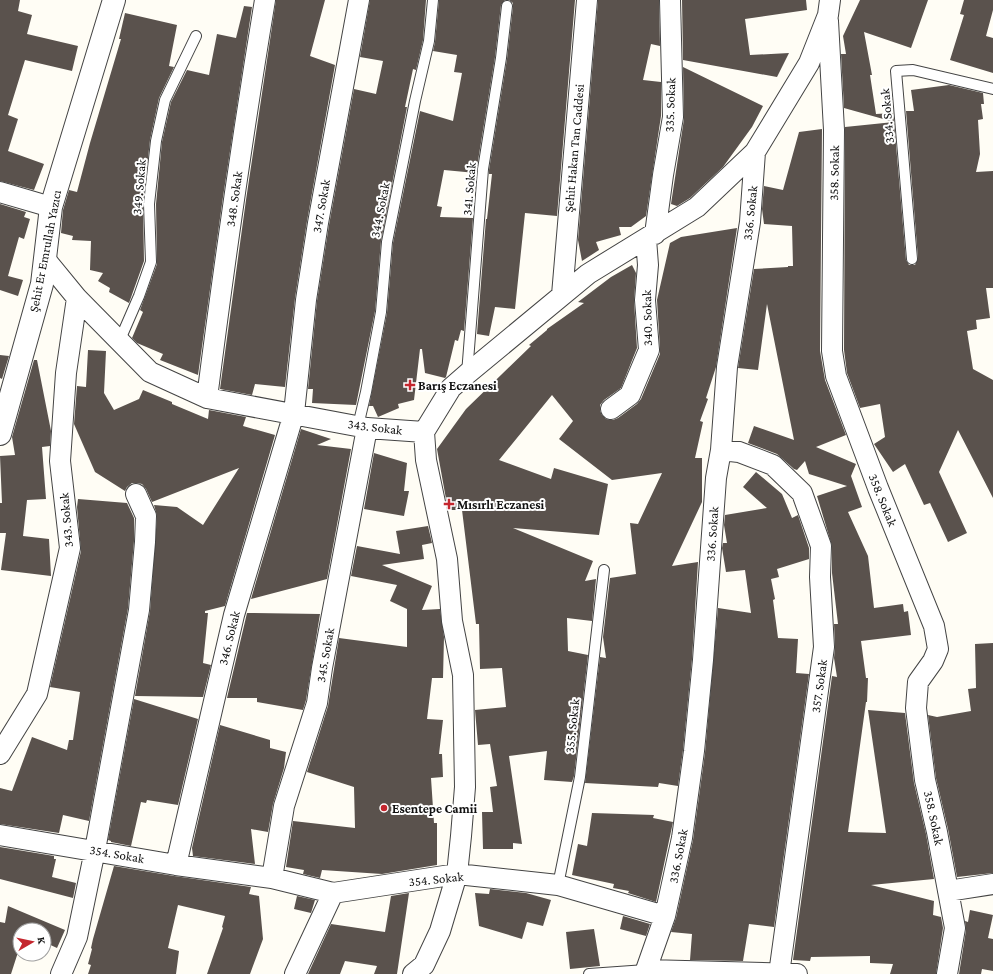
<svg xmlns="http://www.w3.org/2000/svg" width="993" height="974" viewBox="0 0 993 974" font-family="'Crimson Pro',serif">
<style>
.building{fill:#5a524d}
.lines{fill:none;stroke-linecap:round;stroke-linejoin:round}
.service-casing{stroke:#444;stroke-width:12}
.minor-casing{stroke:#444;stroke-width:22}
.tertiary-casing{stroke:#444;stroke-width:24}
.service{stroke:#fff;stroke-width:10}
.minor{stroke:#fff;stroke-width:20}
.tertiary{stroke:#fff;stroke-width:22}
.poi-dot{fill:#c4262e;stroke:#fff;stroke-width:1.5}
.labels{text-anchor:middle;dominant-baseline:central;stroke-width:4;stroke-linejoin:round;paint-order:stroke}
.street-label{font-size:13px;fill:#111;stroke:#fff}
.poi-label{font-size:13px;font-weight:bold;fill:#111;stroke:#fff;text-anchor:start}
</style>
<rect width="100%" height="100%" fill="#fffdf5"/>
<path class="building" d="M0 0H20L18 11 32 15 27 34 78 46 72 71 25 60 8 115 18 119 8 151 44 164 34 190 0 181Z
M276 0H325L310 56 335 65 307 221 295 298 285 387 255 384 252 395 220 389 246 200Z
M370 0H426L423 40 416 70 413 69 405 107H407L381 241 375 311 356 405 312 403 313 389H308L317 301 329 225 354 89 376 94 383 61 360 57Z
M439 0H505L501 5 495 57 476 173 444 170 437 206 442 207 440 217 473 218 464 331 461 330 458 341 455 340 446 377 445 378 425 373 422 349H420L414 400 398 404 399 408 378 417 373 406H369L387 313 393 243 420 111 453 121 462 73 454 72 457 55 433 51 435 42Z
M509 0H575L557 216 525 213 515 309 495 307 489 336 477 334 486 219H487L492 174H489V170L507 59 513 7V3Z
M598 0H659L660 46 651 44 643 80 661 82V116L646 216 631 227H619L621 235 596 242 599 250 582 261 578 240Z
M682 0H806L807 10 745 19 750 55 789 53 777 77 683 60Z
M860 0H928L911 48 864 32 872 75H870L876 114 893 113 894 122 844 108 841 54H846L843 36Z
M964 0H993V10L986 36 993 38V73L950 60 964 15 960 14Z
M244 6 252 7 223 197 198 375 160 360 163 354 137 343 132 338 143 312 140 310 157 264 156 204 162 142 171 102 187 70 209 75 217 34 236 38Z
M125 13 177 25 169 66 174 67 159 98 150 140 143 203 144 261 129 303 109 292 110 288 98 281 103 273 90 270 91 241 72 240 73 236 61 233 63 210 69 190 77 192 90 143 121 39H119Z
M683 67 763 106 752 127 723 167 690 198 677 206 671 204 684 119Z
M949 85 983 93 984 104H981L983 119 978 120 980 154 976 172 993 171V288H986L990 318 976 320 977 329 967 331 973 369 993 380V498L958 430 939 472 967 533 948 542 930 503 924 505 905 464 893 472 874 444 885 437 880 404 860 408 847 373 844 350 845 127 894 122 906 260 909 265H915L918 258 906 111H914L911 90Z
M822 129 820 351 825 380 846 435 816 447 856 464 851 476 862 507 848 512 868 556 874 608 903 604 904 612 908 611 911 635 861 641 866 678H868L867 702H866L848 832 886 833 868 710 905 713 914 783 926 834 934 879 871 885 934 901 933 915 941 917 943 928 936 974H890L893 964 870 963V956L811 957 810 961 793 960 832 676 837 677 834 658 835 646 834 624H838L832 573V546L817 496 847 486 809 474 805 461 797 470 794 469 777 454 748 443 754 426 794 440 767 304 758 370 738 368 754 269 788 267V266H793L792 226 764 224 762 209 764 186 783 190 799 132Z
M0 204 26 212 24 217 30 219 24 239 19 237 8 276 23 280 18 296 0 290Z
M737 228 716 367 706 398 708 399 700 421 703 422 695 458H702V502L672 566 698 562 692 659 683 750 678 786 659 783 658 787 585 783 600 657 606 658 603 637 610 578 636 574 630 523 638 524 662 473 612 480 559 439 573 421 552 395 499 460 551 479 554 468 608 484 599 535 513 528 593 561 585 581 596 579 592 621 567 618 568 651 588 655 574 776 572 782 544 780 547 751 509 756 522 844 513 843V849H483L482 812H493L490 787 497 786 490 744 478 745 475 710 506 707 502 668 480 669 479 624H476L462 510H448L437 449 466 409 531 346 529 345 547 330V329L584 303 578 302 611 277 632 265 636 273 634 301 637 348 621 388 604 400 600 405V411L602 415 606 419 613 420 618 418 637 404 641 399 660 354V349L657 300 670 243 681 237Z
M88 350 106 351 104 393 114 410 139 399 143 390 172 402V404L208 419 209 410 246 417 243 426 275 435 225 606 205 611V613H208L203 663 211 665 203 697 135 696 150 611 157 516 154 505 177 507 203 525 239 468 152 502 146 489 142 484 137 483H132L127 487 125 491 95 472 74 424 77 386 86 387Z
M0 355 9 356 2 379 0 378Z
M34 360H37L51 431 50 446 42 447 46 499 27 500 23 536 49 539 51 576 1 570 6 533H0V503H2L0 456 15 455 12 437Z
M301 429 331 439 317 445 351 449 327 579 251 599Z
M374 453 407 463 404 491H409L404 516 364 509Z
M756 472 782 494 792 518 798 515 809 548V559L777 569 779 577 771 579 775 599 773 600 778 638 798 639 796 673 809 674 774 927 749 924 743 961 690 960 692 934 671 932 676 918 693 840 705 753 718 608 751 613 745 570 726 572 722 548 723 543H727L724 525 725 515 767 508 743 487Z
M78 499 127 503 134 518V541L128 608 89 821 63 815 59 833 0 824V788L12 791 32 737 67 750 69 740H73L80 692 50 687 81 551 77 507Z
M428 526 432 543 422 545 424 559 382 565 432 586 422 610 440 609 444 637 443 678H432L427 719 443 720 439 754H442L443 777 431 778 434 823H437V865L382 874 322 870 320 878 303 874 304 870 286 867 293 821 355 828 354 787 307 772 328 706 339 638 407 647V609L390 601 397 585 351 576 357 546 400 554 396 531Z
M247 613 320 614 306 700 303 710 257 702V698H227Z
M993 643V873L957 877 948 829 936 778 928 715 937 717 971 711 968 689 976 688 975 644Z
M134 699 198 719 178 805 147 800 146 803 141 802 131 846 111 842V841L108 840Z
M220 725 270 740V748L286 752 284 768 273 804 268 832 251 829 255 864 193 856 192 848Z
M592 813 654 815 653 818 673 822 656 902 628 893 629 891 613 888 614 884 572 875 578 844 587 846Z
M0 847 54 856V859H56L52 877 76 883 73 898 0 879Z
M114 866 174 876 251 887 249 894 259 896 263 939 250 974H207L223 928 222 927 225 916 178 905 168 948 179 951 176 974H88L91 965 88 964 92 949 91 948 93 939Z
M490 889 526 893 551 900 543 926 527 922 522 939 479 926 475 893 489 894Z
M409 893 397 974H374L377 966 345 961 340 974H308L331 924 385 932 391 896Z
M297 896 315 900 311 913 294 909Z
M8 906 65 930 57 948 44 942V930H20V946L11 974H0V922L5 923Z
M970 910 993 915 988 938 993 939V971L982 969 981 974H959L966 930 965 921 968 922Z
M623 916 650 924 646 936 620 929Z
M594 929 600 966 570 969 566 932Z"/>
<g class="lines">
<g class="service-casing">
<path id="service" d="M912 259 896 71 913 70 993 89
M119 342 139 296 151 262 149 204 156 141 165 100 196 36
M467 374 483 169 501 58 507 6
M358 426 366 392 381 312 387 242 415 101 429 41 433 0
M558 885 580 777 604 570
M589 974 646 970"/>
</g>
<g class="minor-casing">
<path id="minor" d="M828 21 834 130 832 351 836 376 878 488 934 626 938 649 933 661 918 682 916 708 925 780 937 832 955 928 947 974
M0 192 51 207
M655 234 663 175 673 117 670 0
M45 259 77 298 150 372 207 398 367 428 424 432
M562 295 587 0
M207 398C224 265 243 132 265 0
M611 409 630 395 649 350 645 300 648 265 646 239
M721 450 739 452 773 465 802 493 821 546 820 577 824 647 779 974
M0 754 37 694 70 548 60 461 66 373 77 298
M0 835 176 865 272 878 333 893 457 874 558 885 665 916 646 970 797 974
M176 865 234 615 294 413 306 300 318 223 359 0
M272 878 284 806 317 703 322 668 367 428
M948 891 993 884
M665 916 682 838 694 751 703 660 716 478 721 450 727 367 750 222 755 152
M61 974 77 937 95 850 139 610 145 542 146 516 136 494
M295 974 333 893
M413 974 424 965 440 931 457 874 461 836 465 787 463 675 452 621 447 559 426 460 424 432 451 388 467 374 588 274 697 207 755 152 809 63 828 15 830 0"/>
</g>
<g class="tertiary-casing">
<path id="tertiary" d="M0 434 42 284 51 207 114 0"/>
</g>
<use href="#service" class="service"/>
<use href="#minor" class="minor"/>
<use href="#tertiary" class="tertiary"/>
</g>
<g class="poi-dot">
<path d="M408 379h4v4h4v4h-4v4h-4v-4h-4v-4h4z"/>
<path d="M447 498h4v4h4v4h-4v4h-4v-4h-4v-4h4z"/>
<circle cx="384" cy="808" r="4"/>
</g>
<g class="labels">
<g class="street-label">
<text transform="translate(670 105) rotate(-88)">335. Sokak</text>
<text transform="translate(887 116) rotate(-95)">334. Sokak</text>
<text transform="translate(574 148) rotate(-85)">Şehit Hakan Tan Caddesi</text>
<text transform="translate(834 173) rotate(-89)">358. Sokak</text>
<text transform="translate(139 187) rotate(-85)">349. Sokak</text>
<text transform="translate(469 189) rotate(-85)">341. Sokak</text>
<text transform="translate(234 199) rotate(-82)">348. Sokak</text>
<text transform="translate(321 206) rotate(-80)">347. Sokak</text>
<text transform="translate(380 210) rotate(-79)">344. Sokak</text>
<text transform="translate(750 213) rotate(-84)">336. Sokak</text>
<text transform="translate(45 251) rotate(-79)">Şehit Er Emrullah Yazıcı</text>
<text transform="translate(647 318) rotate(-91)">340. Sokak</text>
<text transform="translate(375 427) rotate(7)">343. Sokak</text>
<text transform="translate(883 500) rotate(68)">358. Sokak</text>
<text transform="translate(66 520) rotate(-95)">343. Sokak</text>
<text transform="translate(712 534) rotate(-86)">336. Sokak</text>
<text transform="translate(229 638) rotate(-76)">346. Sokak</text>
<text transform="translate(325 655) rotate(-80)">345. Sokak</text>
<text transform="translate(819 686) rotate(-82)">357. Sokak</text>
<text transform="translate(572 726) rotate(-84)">355. Sokak</text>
<text transform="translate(934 818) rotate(78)">358. Sokak</text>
<text transform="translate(117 854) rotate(10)">354. Sokak</text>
<text transform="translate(678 856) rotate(-79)">336. Sokak</text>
<text transform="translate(436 879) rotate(-6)">354. Sokak</text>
</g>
<g class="poi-label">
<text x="418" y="385">Barış Eczanesi</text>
<text x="457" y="504">Mısırlı Eczanesi</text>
<text x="392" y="808">Esentepe Camii</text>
</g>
</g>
<g transform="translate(32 942) rotate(81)"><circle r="19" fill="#ffffff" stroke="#a0a0a0"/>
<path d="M0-3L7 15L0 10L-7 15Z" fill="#c4262e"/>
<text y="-6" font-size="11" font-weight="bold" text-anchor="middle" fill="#111111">K</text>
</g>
</svg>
